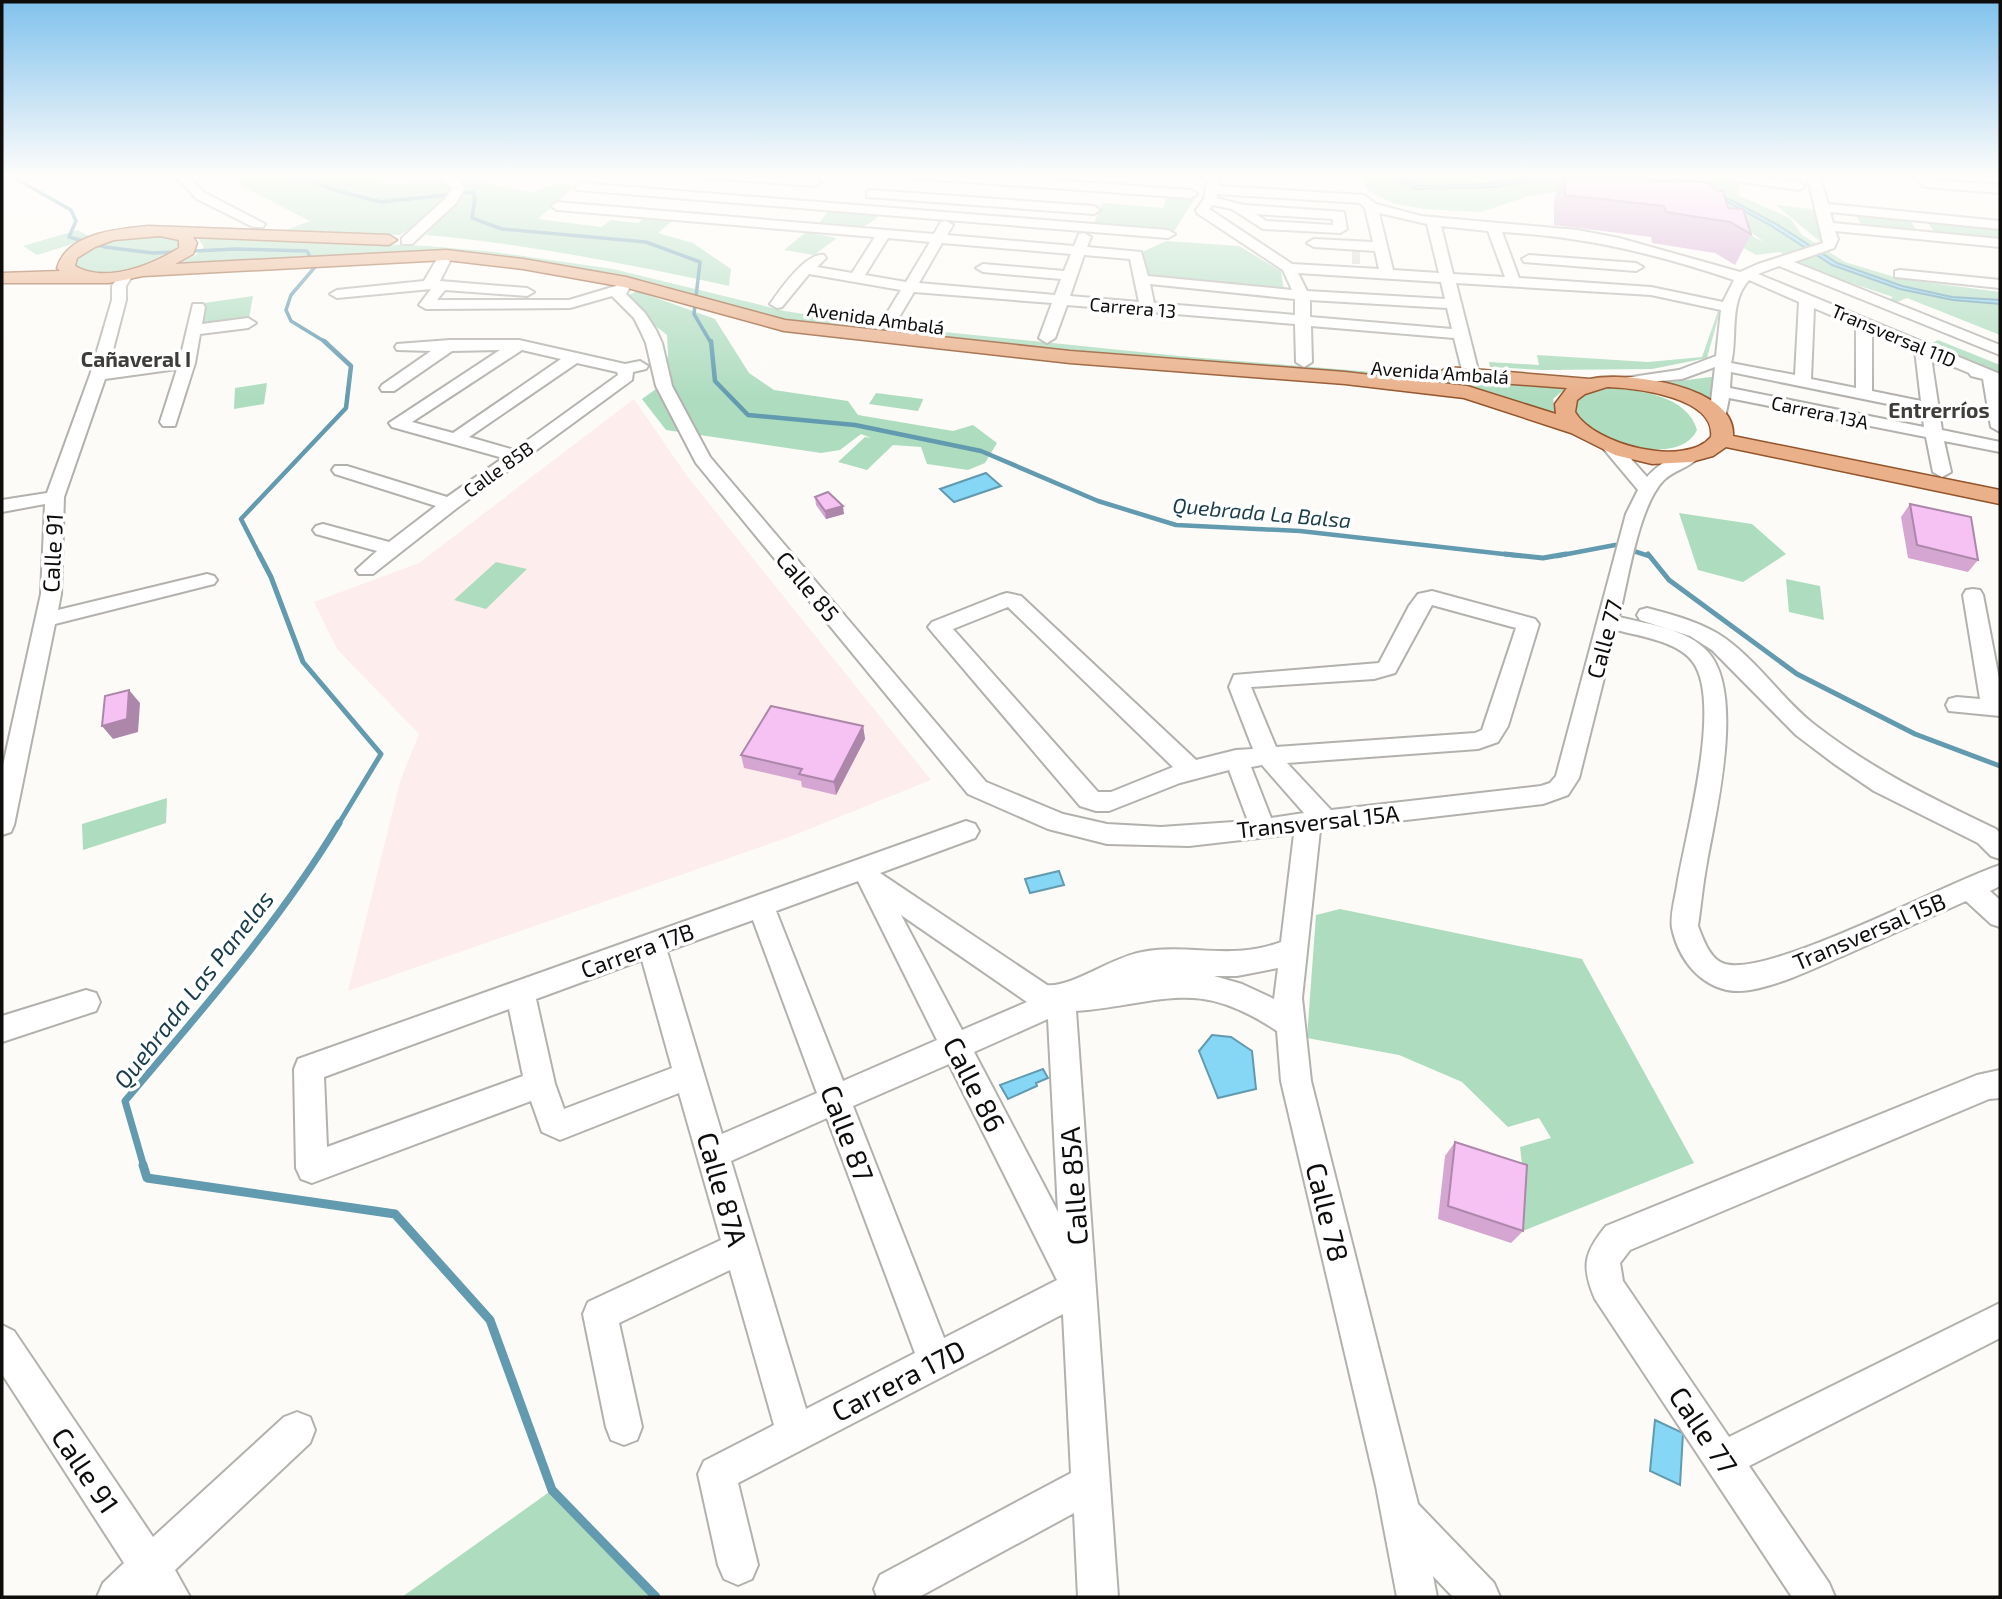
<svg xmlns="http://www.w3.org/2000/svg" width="2002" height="1599" viewBox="0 0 2002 1599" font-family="'Exo 2',sans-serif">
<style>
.education{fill:#fdedec}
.green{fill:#aedcbf}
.water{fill:#86d6f5;stroke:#629aaf;stroke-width:2}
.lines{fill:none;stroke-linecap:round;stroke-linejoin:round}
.stream-far4{stroke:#629aaf;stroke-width:3.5}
.stream-far3{stroke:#629aaf;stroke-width:4.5}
.stream-far2{stroke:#629aaf;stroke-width:5}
.stream-far1{stroke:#629aaf;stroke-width:7}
.stream{stroke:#629aaf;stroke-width:9}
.minor-tunnel{stroke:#d9d7d4;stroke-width:14;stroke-dasharray:14 7;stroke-linecap:butt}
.minor-casing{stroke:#b3b1ad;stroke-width:4}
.major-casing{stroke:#93542b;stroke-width:3}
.minor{fill:#fff;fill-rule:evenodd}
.major{fill:#e9b08a;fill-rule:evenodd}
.wall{fill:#d4a6d1}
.shaded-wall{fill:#ac87aa}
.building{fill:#f6c1f3;stroke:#ac87aa;stroke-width:2}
.labels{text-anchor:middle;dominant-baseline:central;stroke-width:7;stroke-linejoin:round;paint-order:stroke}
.far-street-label{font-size:19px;fill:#0e0d0c;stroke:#fff}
.far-neighbourhood-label{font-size:21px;font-weight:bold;fill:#3e3d39;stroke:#fff}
.far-water-label{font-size:21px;font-style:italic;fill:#183d4a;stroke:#fff}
.street-label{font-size:23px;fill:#0e0d0c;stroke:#fff}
.water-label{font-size:24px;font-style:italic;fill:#183d4a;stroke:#fff}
.near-street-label{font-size:28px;fill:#0e0d0c;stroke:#fff}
</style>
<rect width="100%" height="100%" fill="#fdfbf7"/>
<path class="education" d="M634 399 687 476 931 780 789 837 348 991 400 782 419 734 337 649 314 602 419 563Z"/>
<path class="green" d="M230 174H372L390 185 440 179H488L487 184 532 192 559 182 575 186 538 219 601 227 611 220 638 223 648 214 678 216 658 233 693 243 731 269 729 286C628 264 528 244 426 235L463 193 445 197 415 225 400 235 286 230 310 221 242 186Z
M1357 174H1659L1684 185 1688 174H1733V178L1741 180 1738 195 1790 218 1802 235 1845 262 1901 279 2000 292V335L1907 298 1895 303 1889 300 1893 297 1797 265 1780 252 1756 255 1725 237 1748 234 1764 242 1747 229 1593 187 1529 196 1481 212 1425 209 1395 204 1370 192Z
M1168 194 1197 195 1173 233 1092 227 1103 203 1163 208Z
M1776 205 1820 210 1824 245Z
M829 210 880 214C863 235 839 229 816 227Z
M1855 214 1910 220 1917 231 1862 226Z
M1926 220 2000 228V240L1935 233Z
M78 230 92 238 37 255 23 246Z
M806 232 837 238 814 255 784 250Z
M160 233 182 240V247C170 261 123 275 104 274 95 274 85 271 76 269L72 263C87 236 133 237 160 233Z
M197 237 428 246 496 252 613 269 785 311 866 324 1179 356 1566 388 1553 399 1556 415 1471 389 1067 353 788 321 643 280 480 255 421 251 172 266 196 255 204 247Z
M1166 241 1239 246 1281 271 1284 290 1141 278 1138 254Z
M637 291 715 319 749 373 774 390 848 401 858 415 953 431 973 425 997 443 985 463 968 470 927 464 921 447 893 445 867 470 838 462 865 437 871 438 861 434 840 450 821 453 666 430 642 399 663 384 668 355 667 335 621 299Z
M253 296 249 318 198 325 204 303Z
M1718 311H1720L1707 358 1652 369 1542 370 1490 367 1489 362 1539 365 1537 355 1648 362 1702 357Z
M1938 340 2000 365V379L1926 363 1925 347Z
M1714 377 1716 405 1664 383 1710 377Z
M267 383 264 404 234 409 235 388Z
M1610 388C1640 390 1688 396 1697 430 1681 464 1616 446 1591 431 1584 427 1578 417 1572 411 1575 391 1593 390 1610 388Z
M876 393 923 399V400L918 411 869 404Z
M1679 513 1752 524 1786 554 1743 582 1698 570Z
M496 562 527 569 486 609 454 600Z
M1786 579 1820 586 1824 620 1789 612Z
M167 798 166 823 83 850 82 824Z
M1340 909 1582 959 1694 1163 1520 1232 1523 1172 1520 1147 1551 1138 1539 1118 1508 1127 1462 1082 1399 1055 1307 1038 1316 915Z
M552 1490 656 1597H402Z"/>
<path class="water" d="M1386 174H1394L1419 186 1491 184 1532 177 1616 175 1674 182 1731 200 1778 225 1837 263 1902 286 1952 297 2000 300V304L1953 300 1900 289 1832 265 1770 225 1726 201 1615 177 1537 180 1495 187 1416 189Z
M986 473 1001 486 954 502 940 489Z
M1059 871 1064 885 1030 893 1025 879Z
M1212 1035 1231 1037 1252 1051 1256 1089 1218 1098 1199 1051Z
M1043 1069 1048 1078 1036 1083 1037 1086 1008 1099 1000 1085Z
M1655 1420 1683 1433 1680 1485 1650 1471Z"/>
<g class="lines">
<path class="stream-far4" d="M17 174 18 180 71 210 76 221 69 237 105 247 153 253 236 249 307 251 315 267 291 295 286 310 291 321 327 343
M294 174 334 190 381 202 473 192 475 198 472 218 502 229 646 242 700 262 694 314 711 343"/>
<path class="stream-far3" d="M711 341 715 381 748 415 855 425 981 451 1098 501 1176 525 1300 531 1521 556
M260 556 241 519 346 408 351 366 324 341
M1557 556 1615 545 1649 556"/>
<path class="stream-far2" d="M259 554 271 577 303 662 381 754 338 825
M1505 554 1543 558 1566 554
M1648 554 1669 580 1797 674 1915 734 2000 766"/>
<path class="stream-far1" d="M144 1167 125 1101C200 1012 279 923 339 823"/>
<path class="stream" d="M143 1165 147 1178 395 1214 490 1320 552 1490 656 1597"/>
<path class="minor-tunnel" d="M1352 257H1360"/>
<g class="minor-casing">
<path id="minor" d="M173 174H186L205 193 265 224 263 227H253L197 199Z
M437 174H451L465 187 456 203 412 244H402V238L446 198 452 188Z
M700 174 815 178 821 182 815 186 706 178Z
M903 174H965L1191 190 1197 194 1191 198 909 178Z
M1188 174H1219V186L1364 195 1376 204 1421 216 1577 230 1619 238 1740 272 1758 264 1823 243 1807 174H1819L1828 204 2000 221V229L1830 212 1833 223 2000 239V247L1835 231 1838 239 1834 248 1794 262 2000 345V355L1779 266 1758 274 2000 374V432L1991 427 1983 379 1971 376 1969 373 1931 357 1942 430 2000 442V452L1944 441 1951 472 1942 477 1933 472 1926 437 1729 398 1724 423H1712L1709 419 1715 367 1682 379 1625 384 1623 381 1625 378 1679 370 1716 356 1721 310 1651 295 1456 283 1479 374 1477 377H1465L1463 374 1454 338 1311 326 1312 362 1304 367 1296 362 1295 324 1067 305 1055 338 1047 343 1039 338 1052 303 914 292 895 324 890 326 882 321 901 290 809 274 782 307 777 308 770 304C780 290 806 252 824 255L826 258 817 267 852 273 875 237 557 210 551 206 557 202 934 234 941 222 946 221 953 225 947 235 1074 246 1079 234 1084 233 1091 237 1087 247 1141 252 1148 276 1292 290 1283 270 1197 213 1196 210 1204 199 1207 179ZM1217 194 1360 203 1365 208 1373 242 1314 239 1307 243 1314 247 1375 251 1379 269 1292 264 1209 209 1213 205 1232 209 1263 229 1340 233 1347 229 1344 212 1244 205 1217 198ZM1379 213 1427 224 1439 273 1393 270ZM1256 214 1333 219V225L1266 221ZM1441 226 1488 231 1505 277 1453 274ZM1502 232C1587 237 1653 253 1734 280L1723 302 1651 287 1519 278ZM888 238 930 242 906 282 865 275ZM942 243 1071 254 1064 271 983 264 976 268 983 272 1061 279 1055 295 919 283ZM1084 255 1130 259 1139 302 1070 296ZM1298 273 1441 282 1445 299 1307 291ZM1749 280 1799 302 1795 375 1731 363C1738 338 1728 303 1749 280ZM1150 284 1295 299V315L1154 303ZM1310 300 1447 308 1452 329 1310 317ZM1814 308 1856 326V388L1811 379ZM1872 332 1915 350 1921 401 1872 391ZM1731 372 1922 411 1924 427 1730 388Z
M1735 174 1799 182 1805 186 1799 190 1741 182 1737 181Z
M1913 174H1926L1930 180 2000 185V193L1926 187 1922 186Z
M581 183 1168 230 1175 234 1168 238 577 190 575 187Z
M871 190 1094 206 1100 210 1094 214 867 197V191Z
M446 251 453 255 440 281 527 288 534 292 527 296 445 290 437 300H569L616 286 621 279H631L633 282 626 294 645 313 656 330 662 343 672 386 710 457 986 782 1063 814 1107 824 1161 827 1248 821 1229 770 1180 783 1109 811H1096L1080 806 932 632 928 627 932 622 1000 595 1007 593 1021 596 1196 760 1236 750 1253 749 1229 687 1234 675 1379 663 1409 606 1418 594 1432 591 1535 619 1539 624 1508 726 1498 742 1478 749 1287 763 1331 810 1541 786 1550 783 1556 776 1626 514 1638 490 1602 447 1611 442 1617 443 1647 477C1658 465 1679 449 1696 453L1699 457C1690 468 1673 470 1663 481 1638 508 1628 581 1619 617 1647 624 1688 629 1708 652 1745 693 1716 811 1707 862 1703 883 1701 905 1698 926 1703 939 1710 960 1725 964 1770 977 1946 883 2000 865V886L1990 891 2000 900V927L1991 924 1966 901C1926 919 1885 937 1845 955 1815 968 1783 984 1750 990 1710 997 1680 966 1672 928 1670 916 1675 898 1677 886 1685 836 1723 703 1693 662 1678 641 1639 636 1616 630L1579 778 1568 795 1543 804 1320 830 1302 998 1311 1081 1418 1504 1494 1583 1500 1597H1453L1433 1576 1437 1597H1397L1376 1486 1281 1081 1277 1031C1195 976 1163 1004 1076 1011L1118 1597H1078L1074 1513 919 1597H877L874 1589 880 1575 1071 1473 1063 1314 738 1483 758 1565 752 1579 738 1585 724 1579 718 1565 698 1474 704 1461 774 1425 730 1270 619 1323 642 1427 637 1440 624 1445 611 1440 606 1427 583 1314 588 1302 721 1240 679 1093 560 1140 542 1132 531 1101 312 1183 301 1179 296 1168 294 1069 298 1059 966 821 975 824 979 831 975 838 880 873 1047 985C1071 988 1112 957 1142 952 1188 943 1232 961 1281 942L1294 834 1189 846 1107 844 1048 829 968 794 696 463 656 386 646 343 640 330 634 318 612 296 570 308 426 309 419 305 431 289 337 298 330 294 337 290 424 281 441 252ZM1432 605 1516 628 1482 730 1475 733 1276 747 1251 687 1374 679 1395 673ZM1008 607 1173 767 1111 792H1098L953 629ZM1262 765 1304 813 1271 818 1251 767ZM858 881 937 1040 843 1081 776 911ZM901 915 1027 1002 962 1030ZM753 920 817 1093 722 1134 667 951ZM642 960 672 1068 564 1109 555 1084 536 999ZM1278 968 1274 999 1242 984 1214 976H1237ZM509 1009 523 1076 327 1147 324 1077ZM1048 1019 1058 1212 974 1052ZM949 1064 1057 1280 944 1338 853 1106ZM827 1118 915 1353 806 1409 731 1161Z
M1529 255 1636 263 1643 267 1636 271 1524 262 1522 259Z
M1900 270 2000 280V288L1895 277V271Z
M126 271 133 275 126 286V300L108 369 180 359 193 304H203L205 307 202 324 248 318 256 323 248 328 200 334 195 363 175 426H163L160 422 177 369 105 379 64 497 61 594 58 610 207 574 214 576 217 580 214 584 55 624 14 825 11 832 2 835V770L41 594 45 504 2 512V500L47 493 90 375 112 300V286L121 272Z
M450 340H519L625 364 640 361 648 366 646 369 633 372 632 380 457 508 373 574H359L356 570 377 551 316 534 313 530 316 526 323 524 389 542 436 506 335 474 332 470 335 466H347L447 497 503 458 392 427 389 423 500 350 452 351 394 391H382L380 388 382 385 431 351 397 350 395 347 397 344ZM522 350 561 359 453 433 412 422ZM577 363 617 372 618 375 514 450 469 437Z
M1973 589 1980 590 1983 595 2000 684V716L1949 711 1946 705 1949 699 1957 697 1980 699 1963 595 1966 590Z
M1647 608C1674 615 1704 623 1726 639 1759 663 1783 700 1815 725 1873 770 1931 798 1996 829L2000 833V859L1991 856 1978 843 1874 791 1833 763 1796 735 1712 650 1690 636 1640 620 1637 615 1640 610Z
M86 990 96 993 100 1002 96 1011 2 1042V1016Z
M2000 1070V1098L1989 1099 1630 1250 1620 1263 1623 1281 1729 1437 2000 1303V1338L1749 1466 1829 1583 1835 1597H1792L1595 1299C1581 1266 1584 1253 1606 1226L1977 1075Z
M2 1325 14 1331 153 1537 284 1417 297 1412 310 1417 315 1430 310 1443 175 1570 190 1597H97L103 1583 124 1563 2 1374Z"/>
</g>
<g class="major-casing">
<path id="major" d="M148 226 389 235 397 240 389 245 193 237 197 243 193 254 175 264 446 250 523 259 626 277 785 320 1070 351 1345 372 1467 386 1556 414 1555 404 1567 388 1448 379 1438 373 1448 367 1590 379C1624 371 1737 385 1733 436L2000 490V504L1726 447 1713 456 1691 462 1652 464 1615 455 1571 433 1464 398 1345 384 1070 363 784 331 624 287 523 269 446 260 143 276 109 283H2V273L60 271 57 268C67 233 117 229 148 226ZM160 236 179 240V248C152 265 106 284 75 266L77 258 95 247 114 240ZM1607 387C1635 388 1716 397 1711 437 1685 468 1594 445 1575 412L1577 400 1585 394Z"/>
</g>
<use href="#minor" class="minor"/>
<use href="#major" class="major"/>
</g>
<path class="wall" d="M1563 174H1600L1669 182 1670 179 1728 208 1751 234 1735 265 1715 253 1652 243 1651 237 1554 225V200Z
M815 497 844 514 826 519 816 505Z
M1910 504 1978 560 1968 572 1908 558 1901 517Z
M863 726 865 739 836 795 802 787 801 781 744 768 741 755Z
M1455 1142 1523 1231 1511 1243 1438 1219 1445 1156Z"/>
<path class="shaded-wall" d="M843 506 844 514 826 519 825 511Z
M129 690 140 703 138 732 113 739 102 726Z
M863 726 865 739 836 795 834 782Z"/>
<path class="building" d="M1565 174H1600L1670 182V179L1710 183 1715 190 1723 191 1728 208 1743 209 1751 234 1730 222 1666 212 1664 206 1565 195Z
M828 492 843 506 825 511 815 497Z
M1910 504 1971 517 1978 560 1917 545Z
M129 690 127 719 102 726 105 696Z
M771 706 863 726 834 782 799 774 802 769 741 755Z
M1455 1142 1527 1165 1523 1231 1448 1206Z"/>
<linearGradient id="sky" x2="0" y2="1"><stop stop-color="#81c2ed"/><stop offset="0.44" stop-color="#fefdfb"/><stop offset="1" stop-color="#fefdfb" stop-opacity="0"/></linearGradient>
<rect width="2002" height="398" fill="url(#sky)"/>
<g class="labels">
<g class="far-street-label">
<text transform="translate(1133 307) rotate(5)">Carrera 13</text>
<text transform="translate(876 318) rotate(8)">Avenida Ambalá</text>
<text transform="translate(1894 335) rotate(23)">Transversal 11D</text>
<text transform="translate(1440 372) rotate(4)">Avenida Ambalá</text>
<text transform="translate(1820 412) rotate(12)">Carrera 13A</text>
<text transform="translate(498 469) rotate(-36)">Calle 85B</text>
</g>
<g class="far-neighbourhood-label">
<text x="136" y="358">Cañaveral I</text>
<text x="1939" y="409">Entrerríos</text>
</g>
<g class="far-water-label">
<text transform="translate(1262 512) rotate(5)">Quebrada La Balsa</text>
</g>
<g class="street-label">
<text transform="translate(52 553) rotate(-87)">Calle 91</text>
<text transform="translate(808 586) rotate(50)">Calle 85</text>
<text transform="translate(1604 639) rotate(-75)">Calle 77</text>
<text transform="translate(1318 821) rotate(-6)">Transversal 15A</text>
<text transform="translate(1869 931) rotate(-23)">Transversal 15B</text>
<text transform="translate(637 950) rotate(-20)">Carrera 17B</text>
</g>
<g class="water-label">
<text transform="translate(193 989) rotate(-52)">Quebrada Las Panelas</text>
</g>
<g class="near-street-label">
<text transform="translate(975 1084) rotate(63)">Calle 86</text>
<text transform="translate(848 1133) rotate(69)">Calle 87</text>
<text transform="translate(1073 1186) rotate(-94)">Calle 85A</text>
<text transform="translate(723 1189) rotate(74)">Calle 87A</text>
<text transform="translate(1328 1212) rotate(76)">Calle 78</text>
<text transform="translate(898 1380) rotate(-27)">Carrera 17D</text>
<text transform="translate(1704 1430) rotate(56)">Calle 77</text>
<text transform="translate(86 1470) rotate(56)">Calle 91</text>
</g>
</g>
<rect width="2002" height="1599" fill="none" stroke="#0e0d0c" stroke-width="7"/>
</svg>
